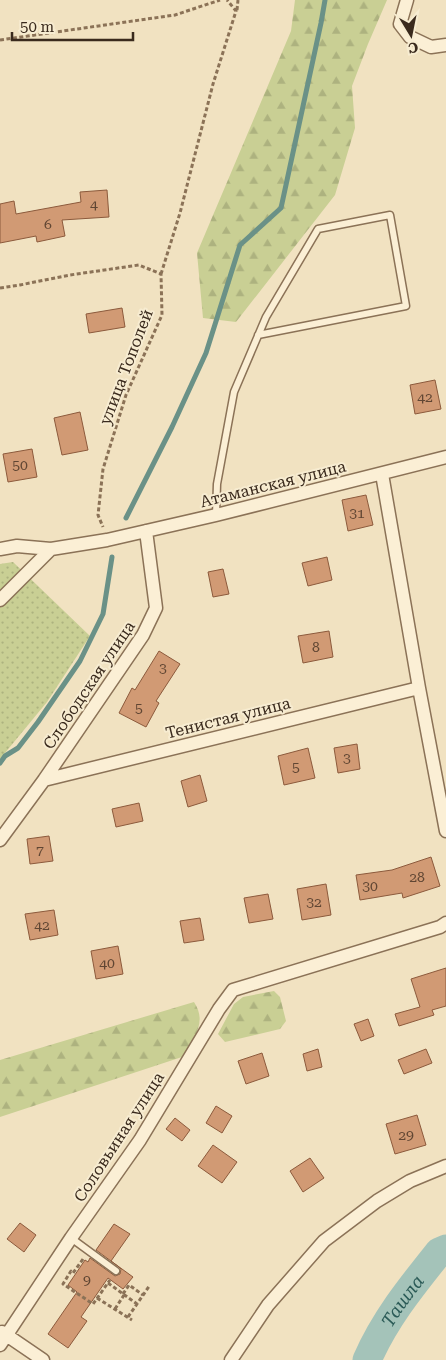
<svg xmlns="http://www.w3.org/2000/svg" width="446" height="1360" viewBox="0 0 446 1360" font-family="'Roboto Serif',serif">
<style>
.grass{fill:url(#grass-dots)}
.forest{fill:url(#forest-firs)}
.lines{fill:none;stroke-linecap:round;stroke-linejoin:round}
.stream{stroke:#6a9187;stroke-width:5}
.river{stroke:#a4c3b9;stroke-width:29}
.building{fill:#d19a74;stroke:#8c5a3c}
.lane-casing{stroke:#8b7257;stroke-width:9}
.street-casing{stroke:#8b7257;stroke-width:15}
.path{stroke:#8b7257;stroke-width:3;stroke-dasharray:4 2.5;stroke-linecap:butt}
.lane{stroke:#fbefd5;stroke-width:6}
.street{stroke:#fbefd5;stroke-width:12}
.labels{text-anchor:middle;dominant-baseline:central;stroke-width:4;stroke-linejoin:round;paint-order:stroke}
.number-label{font-size:14px;fill:#604633}
.street-label{font-size:16px;fill:#3a2a1d;stroke:#f7ecd1}
.water-label{font-size:18px;font-style:italic;fill:#2b5b57;stroke:#f7ecd1}
</style>
<defs>
<pattern id="grass-dots" width="8" height="8" patternUnits="userSpaceOnUse" patternTransform="scale(1.25)"><rect width="8" height="8" fill="#c9cf94"/><path d="M2 2h.1M6 6h.1" fill="none" stroke="#adb27f" stroke-width="1.8" stroke-linecap="round"/></pattern>
<pattern id="forest-firs" width="22" height="20" patternUnits="userSpaceOnUse" patternTransform="scale(1.25)"><rect width="22" height="20" fill="#c9cf94"/><path d="M5 1l3.5 6h-7zM16 11l3.5 6h-7z" fill="#adb27f"/></pattern>
</defs>
<rect width="100%" height="100%" fill="#f1e2c1"/>
<path class="grass" d="M13 562 90 636 47 702 0 759V564Z"/>
<path class="forest" d="M295 0H387L368 44 352 86 355 128 335 195 236 322 203 318 197 253 291 31Z
M274 991 280 997 286 1021 280 1029 225 1042 218 1034 234 1004 243 997Z
M194 1002C208 1023 193 1039 182 1057L0 1117V1060Z"/>
<g class="lines">
<path class="stream" d="M126 518 172 427 206 353 240 245 281 208 321 23 325 0
M0 763 5 756 18 748 38 722 80 661 103 614 112 557"/>
<path class="river" id="s1" d="M367 1360C385 1319 411 1287 439 1252L446 1249"/>
</g>
<path class="building" d="M107 190 109 217 62 220 65 236 37 242 36 236 0 243V204L14 201 16 214 81 202 80 192Z
M122 308 125 327 89 333 86 314Z
M435 380 441 409 415 414 410 385Z
M80 412 88 450 62 455 54 418Z
M32 449 37 477 8 482 3 454Z
M366 495 373 525 348 531 342 500Z
M327 557 332 580 308 586 302 563Z
M223 569 229 594 213 597 208 572Z
M329 631 333 657 303 663 298 636Z
M159 651 180 664 156 701 159 703 146 727 119 713 132 688 135 690Z
M357 744 360 769 338 773 334 748Z
M308 748 315 778 284 785 278 756Z
M200 775 207 801 188 807 181 781Z
M139 803 143 821 116 827 112 809Z
M49 836 53 861 30 864 27 839Z
M431 857 440 886 403 898 402 893 360 900 356 875 392 870Z
M326 884 331 915 302 920 297 889Z
M268 894 273 919 249 923 244 898Z
M54 910 58 935 30 940 25 914Z
M200 918 204 940 184 943 180 921Z
M118 946 123 974 96 979 91 951Z
M446 968V1006L432 1010 434 1015 399 1026 395 1014 420 1007 411 979Z
M368 1019 374 1036 361 1041 354 1024Z
M318 1049 322 1067 307 1071 303 1054Z
M426 1049 432 1063 404 1074 398 1060Z
M262 1053 269 1076 246 1084 238 1061Z
M216 1106 232 1116 222 1133 206 1123Z
M417 1115 426 1145 395 1154 386 1124Z
M175 1118 190 1130 182 1141 166 1129Z
M213 1145 237 1162 222 1183 198 1166Z
M310 1158 324 1178 303 1192 290 1171Z
M20 1223 36 1235 24 1252 7 1239Z
M114 1224 130 1234 111 1261 133 1277 123 1289 108 1278 81 1317 87 1321 68 1348 48 1334 77 1292 68 1285 85 1260 88 1262 90 1258 115 1276 120 1274 121 1269 119 1267 96 1250Z"/>
<g class="lines">
<g class="lane-casing">
<path id="lane" d="M216 515 217 484 234 392 266 317 318 229 390 215 406 306 258 335
M71 1238 116 1271"/>
</g>
<g class="street-casing">
<path id="street" d="M407 0 400 24 410 37 431 47 446 45
M382 474 419 688 446 831
M0 549 17 546 51 549
M0 600 51 549 107 540 216 515 446 457
M44 780 419 688
M0 840 44 780 143 635 156 608 146 531
M2 1332 43 1360
M0 1345 71 1238 140 1140 219 1009 233 990 440 927 446 923
M231 1360 268 1305 324 1241 377 1201 410 1181 446 1166"/>
</g>
<path class="path" d="M237 10 238 0
M0 40 175 15 220 0
M161 274 180 213 213 84 236 11 227 0
M0 288 20 285 70 275 139 265 161 274 162 315 126 395 103 469 98 515 103 527
M83 1259 73 1273 71 1271 63 1284 93 1304 110 1280
M108 1283 137 1304
M123 1294 129 1285 143 1295
M97 1298 132 1320
M115 1309 124 1295
M128 1317 150 1285"/>
<use href="#lane" class="lane"/>
<use href="#street" class="street"/>
</g>
<g class="labels">
<g class="number-label">
<text x="94" y="204">4</text>
<text x="48" y="224">6</text>
<text x="425" y="397">42</text>
<text x="20" y="465">50</text>
<text x="357" y="513">31</text>
<text x="316" y="647">8</text>
<text x="163" y="668">3</text>
<text x="139" y="708">5</text>
<text x="347" y="758">3</text>
<text x="296" y="767">5</text>
<text x="40" y="850">7</text>
<text x="417" y="877">28</text>
<text x="370" y="886">30</text>
<text x="314" y="902">32</text>
<text x="42" y="925">42</text>
<text x="107" y="963">40</text>
<text x="406" y="1135">29</text>
<text x="87" y="1280">9</text>
</g>
<g class="street-label">
<text transform="translate(126 367) rotate(-69)">улица Тополей</text>
<text transform="translate(273 484) rotate(-14)">Атаманская улица</text>
<text transform="translate(89 685) rotate(-56)">Слободская улица</text>
<text transform="translate(228 718) rotate(-14)">Тенистая улица</text>
<text transform="translate(119 1137) rotate(-57)">Соловьиная улица</text>
</g>
<g class="water-label">
<text stroke="none"><textPath href="#s1" startOffset="69">Ташла</textPath></text>
</g>
</g>
<g transform="translate(411 35) rotate(170)" stroke="#f7ecd1" stroke-width="4" paint-order="stroke">
<path d="M0-4L9 19L0 12L-9 19Z" fill="#3a2a1d"/>
<text y="-8" font-size="14" font-weight="bold" text-anchor="middle" fill="#3a2a1d">С</text>
</g>
<path d="M12 32v8h121v-8" fill="none" stroke="#3a2a1d" stroke-width="2.5"/>
<text x="20" y="32" font-size="15" fill="#3a2a1d" stroke="#f7ecd1" stroke-width="4" paint-order="stroke">50 m</text>
</svg>
